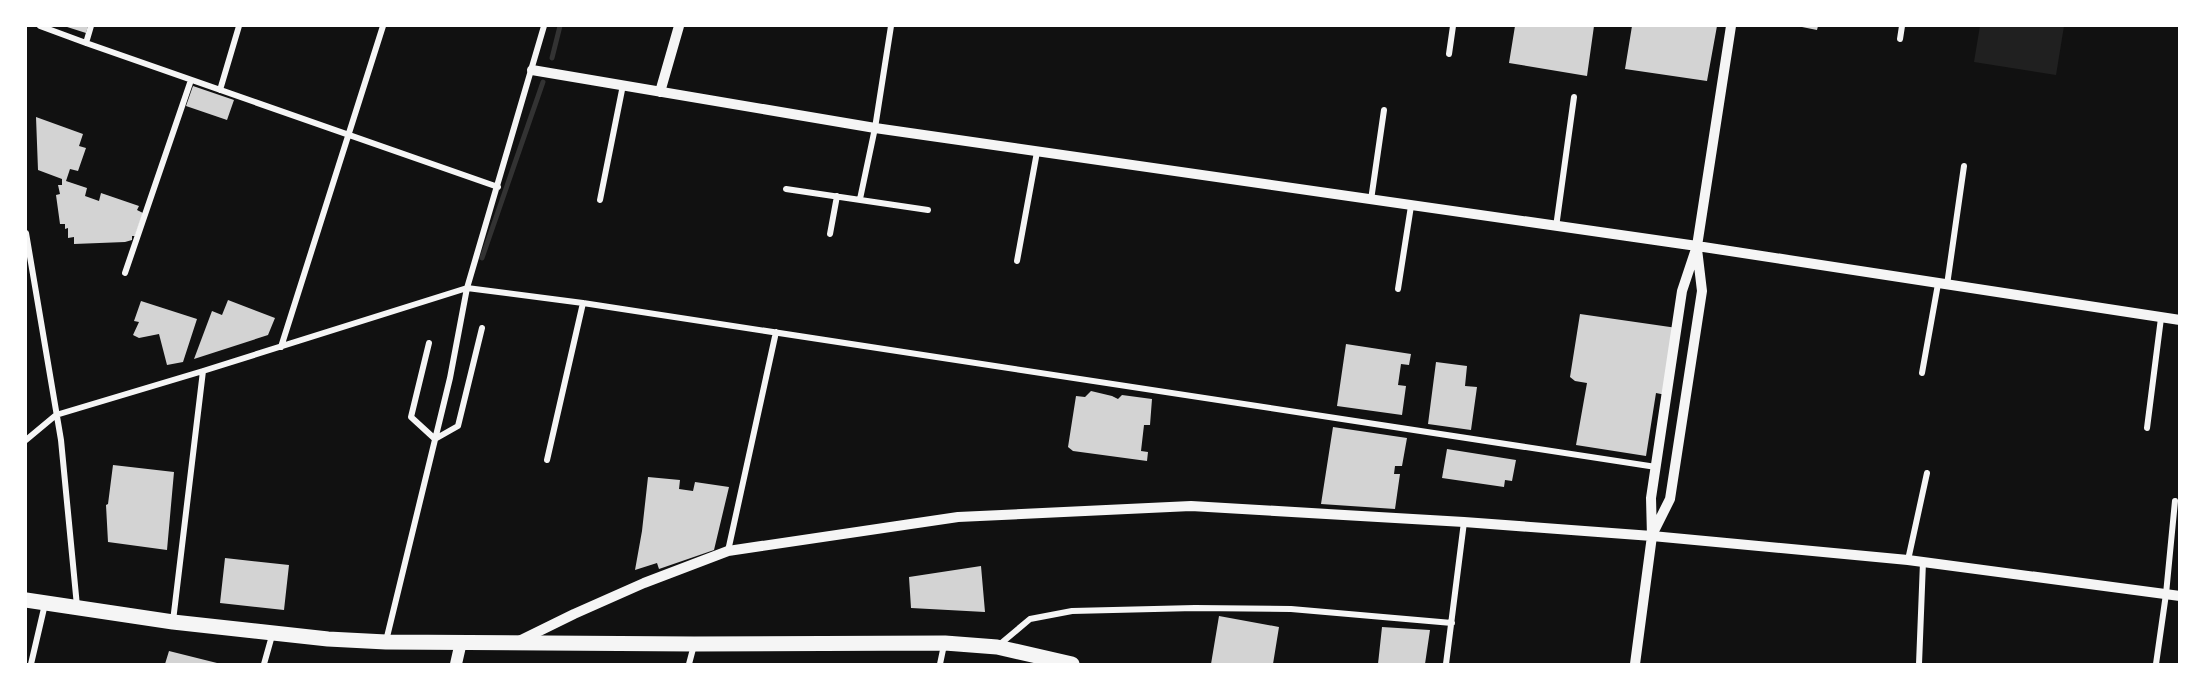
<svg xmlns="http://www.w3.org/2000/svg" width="2205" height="690" viewBox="0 0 2205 690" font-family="Lora,serif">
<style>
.green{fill:#202020}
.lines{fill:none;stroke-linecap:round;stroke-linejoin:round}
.stream{stroke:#333;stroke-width:5}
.building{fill:#d3d3d3}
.minor{stroke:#f5f5f5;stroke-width:6}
.tertiary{stroke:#f5f5f5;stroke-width:10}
.secondary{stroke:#f5f5f5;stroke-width:12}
.primary{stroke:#f5f5f5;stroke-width:15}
</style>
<rect width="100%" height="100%" fill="#111"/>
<path class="green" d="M1980 26H2064L2056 75 1974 62Z"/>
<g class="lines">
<path class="stream" d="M552 58 560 26
M482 258 543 82"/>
</g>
<path class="building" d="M64 26H88L86 33Z
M1515 26H1594L1587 76 1509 63Z
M1632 26H1717L1707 81 1625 69Z
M1797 26H1818L1817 30Z
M193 86 234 100 227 120 186 106Z
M36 117 83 134 79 146 86 148 78 171 70 169 66 181 87 188 85 196 99 201 101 193 139 206 137 210 143 213 135 236H132V240L125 242 74 244V237L68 238V228L65 229V224H60L56 195 60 194 58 185H62V179L38 170Z
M228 300 275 318 268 335 194 359 212 311 222 315Z
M141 301 197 319 183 362 167 365 159 334 139 338 133 335 139 322 134 321Z
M1580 314 1677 328 1666 395 1656 393 1646 456 1576 445 1587 383 1575 381 1570 377Z
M1346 344 1411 354 1409 365 1401 364 1398 385 1406 386 1402 415 1337 406Z
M1436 362 1467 366 1465 386 1477 387 1471 430 1428 424Z
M1091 391 1112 396 1118 399 1122 395 1152 399 1150 425H1144L1141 451 1148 452 1147 461 1073 451 1068 447 1076 396 1085 397Z
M1333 427 1407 438 1402 466H1395L1394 474H1400L1395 509 1321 504Z
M1447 449 1516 460 1512 481 1505 480 1504 487 1442 478Z
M113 465 174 472 167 550 108 542 106 505 108 504Z
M648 477 680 480 679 489 693 491 695 482 729 487 714 550 659 569 657 563 635 570 642 531Z
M225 558 289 565 284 610 220 603Z
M981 566 985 612 911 608 909 577Z
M1219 616 1279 627 1273 664H1211Z
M1382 627 1430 630 1425 664H1378Z
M169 651 221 664H165Z"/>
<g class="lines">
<path class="minor" d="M40 26 86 43 498 187
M1900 39 1902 26
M86 43 91 26
M1449 54 1453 26
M220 90 239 26
M786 189 928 210
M860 199 875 128 891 26
M600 200 623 85
M1371 200 1384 110
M1556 227 1574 97
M26 233 61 440 77 606
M830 234 837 196
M1017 261 1037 152
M125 273 191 80
M1947 285 1964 166
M1398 289 1411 206
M429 343 411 417 435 439 458 426 482 328
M281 347 383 26
M1922 373 1938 284
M2147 428 2161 318
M26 440 56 415 203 371 467 288 583 303 1656 467
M547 460 583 303
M728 551 776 332
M1908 560 1927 473
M173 621 203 371
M386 641 450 378 467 288 544 26
M999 645 1030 619 1072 611 1195 608 1291 609 1452 623
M31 664 45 604
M264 664 273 632
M689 664 694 645
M940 664 944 645
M1446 664 1464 522
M1919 664 1923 562
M2156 664 2166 594 2175 501"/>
<path class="tertiary" d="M532 70 875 128 1697 246 2180 320
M660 92 679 26
M1653 533 1670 499 1702 291 1697 249
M517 642 574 614 644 583 728 551 958 517 1191 506 1464 522 1652 536 1908 560 2180 596
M1635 664 1652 536 1651 498 1682 291 1697 246 1731 26"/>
<path class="secondary" d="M456 664 461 642"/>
<path class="primary" d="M26 600 173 622 328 639 386 642 694 644 945 643 997 647 1072 664"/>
</g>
<rect width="2205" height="690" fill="none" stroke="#ffffff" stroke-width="54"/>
</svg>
